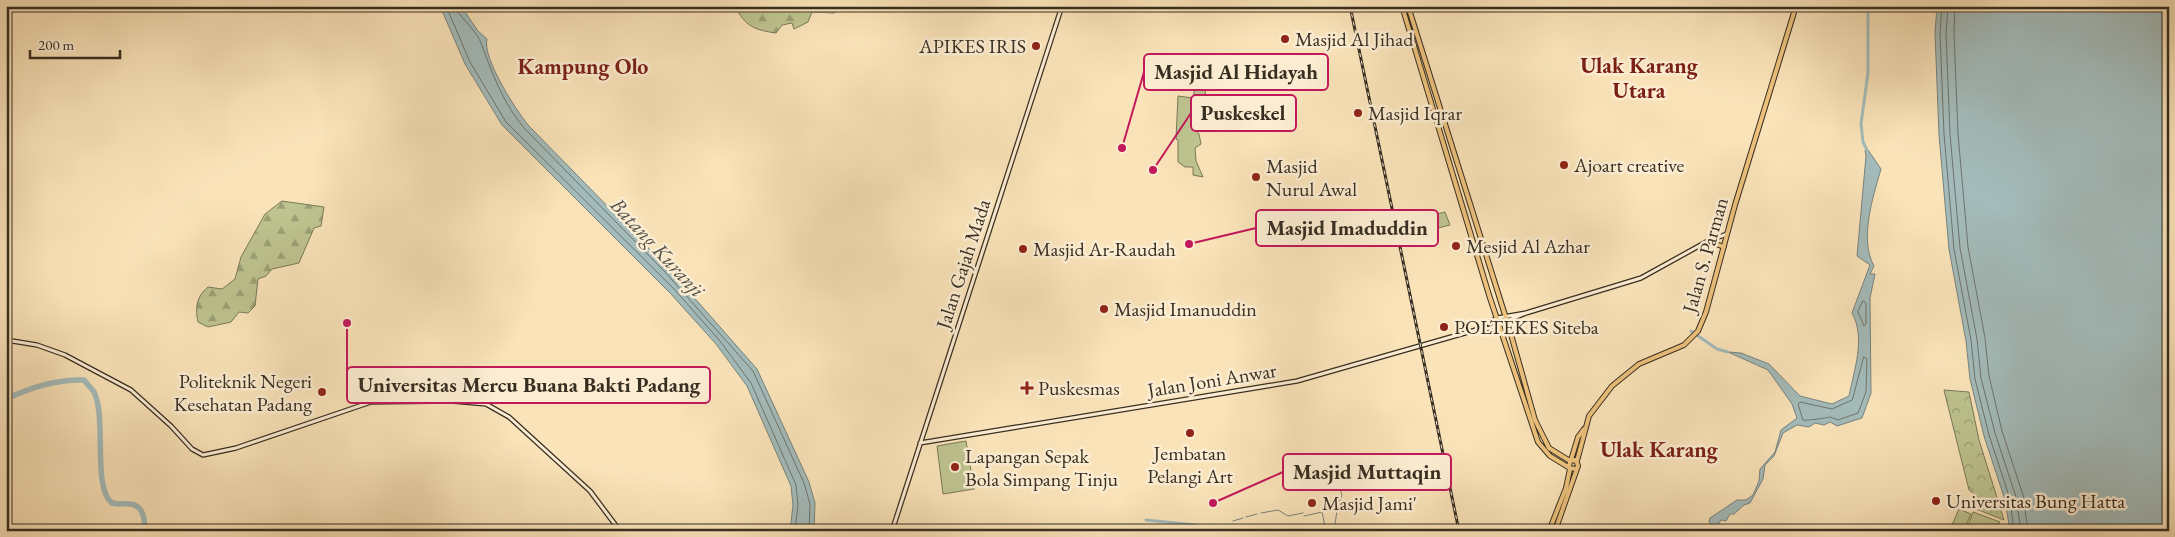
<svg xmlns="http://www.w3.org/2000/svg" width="2175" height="537" viewBox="0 0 2175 537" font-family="'EB Garamond',serif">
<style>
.grass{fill:#bec490;stroke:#7a7959}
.forest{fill:url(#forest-firs);stroke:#7a7959}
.park{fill:url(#park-crowns);stroke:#7a7959}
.water{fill:#a3bbba;stroke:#78837d}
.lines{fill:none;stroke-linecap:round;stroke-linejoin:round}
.shore{stroke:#6d746e;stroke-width:1}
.stream{stroke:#78837d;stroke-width:1}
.canal{stroke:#a3bbba;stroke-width:3}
.river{stroke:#a3bbba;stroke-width:5.5}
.secondary-casing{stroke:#372e22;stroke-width:5.5}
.primary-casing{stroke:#372e22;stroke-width:6}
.secondary{stroke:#fcedd2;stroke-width:3}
.primary{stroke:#edc27c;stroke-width:4}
.rail-casing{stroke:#372e22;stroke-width:3}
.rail{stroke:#fcedd2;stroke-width:1;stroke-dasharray:4;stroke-linecap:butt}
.poi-dot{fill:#8f2418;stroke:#fcedd2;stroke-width:2}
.labels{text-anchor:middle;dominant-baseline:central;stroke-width:5;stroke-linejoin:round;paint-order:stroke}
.poi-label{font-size:20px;fill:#372e22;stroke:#fcedd2;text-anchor:start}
.street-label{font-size:20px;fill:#372e22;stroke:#fcedd2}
.water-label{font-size:21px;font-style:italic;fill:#525148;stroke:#fcedd2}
.quarter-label{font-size:22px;font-weight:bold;fill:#7a1f14;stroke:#fcedd2}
.leader{fill:none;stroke:#c2185b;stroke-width:2}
.callout-dot{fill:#c2185b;stroke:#fcedd2;stroke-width:2}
.callout{fill:#fcedd2;stroke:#c2185b;stroke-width:2}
.callout-label{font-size:21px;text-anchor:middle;font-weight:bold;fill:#372e22}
</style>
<defs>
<pattern id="forest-firs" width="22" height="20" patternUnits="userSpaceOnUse" patternTransform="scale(1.25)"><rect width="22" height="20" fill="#bec490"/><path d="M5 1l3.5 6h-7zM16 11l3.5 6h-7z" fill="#9ba075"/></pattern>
<pattern id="park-crowns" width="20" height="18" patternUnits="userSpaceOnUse" patternTransform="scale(1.25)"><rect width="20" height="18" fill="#bec490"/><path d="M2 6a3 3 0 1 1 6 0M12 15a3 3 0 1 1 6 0" fill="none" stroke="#9ba075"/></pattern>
</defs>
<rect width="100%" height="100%" fill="#fae3b9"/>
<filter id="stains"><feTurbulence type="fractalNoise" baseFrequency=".004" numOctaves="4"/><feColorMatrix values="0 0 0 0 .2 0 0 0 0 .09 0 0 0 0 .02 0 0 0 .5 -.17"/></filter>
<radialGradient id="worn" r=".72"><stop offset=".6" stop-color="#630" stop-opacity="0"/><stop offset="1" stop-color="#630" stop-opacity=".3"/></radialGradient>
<path class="grass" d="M1206 85 1205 96 1201 97 1205 102 1199 111 1194 128 1199 134 1201 144 1195 148 1196 161 1203 177 1193 175V167H1185L1178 162V140L1176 139 1178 96 1193 98 1195 87 1201 89Z
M1445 212 1450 225 1434 229 1429 216Z
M966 441 974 489 943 494 937 446Z
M1959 509 1971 514 1964 530 1952 525Z
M1973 512 2000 522 1996 531H1966Z"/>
<path class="forest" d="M735 6H845L834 13 812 12 808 22 794 29 792 23 782 25 776 33C754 30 745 26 735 6Z
M282 201 324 207 321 226 314 228 299 263 272 269 266 276 258 279 255 306 248 313 239 312 231 322 208 327 198 322C195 309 196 297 208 287L222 289 235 279 241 257 265 214Z"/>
<path class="park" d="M1944 390 1969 392 1979 440 2004 520 1976 509 1981 510 1983 501 1969 490Z"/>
<path class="water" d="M440 6H461L478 31 487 39C482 58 516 110 528 125L669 269 757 369 809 482 815 503 814 531H790L793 505 791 486 747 386 716 344 671 294 502 125 465 64Z
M1937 6H2169V531H2010L2005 500 1984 436 1970 379 1966 341 1949 249 1939 135 1935 33Z
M1865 150H1868L1881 169C1873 197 1859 239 1874 266L1870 274H1875L1870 298 1871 393 1862 418 1837 426 1830 422 1824 425 1815 423 1809 427 1797 425 1783 433 1774 456 1765 465 1763 479 1750 503 1744 505 1734 514H1730L1726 521 1721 520 1715 529 1709 522 1710 518 1737 500H1746L1753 495 1759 481 1760 469 1775 452 1781 430 1797 418 1792 404 1768 370 1728 352 1741 353 1769 364 1800 396 1832 404 1849 396C1854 370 1866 338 1852 313L1870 265 1857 256 1866 156Z"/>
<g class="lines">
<path class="shore" d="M446 6 470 62 506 122 675 290 720 341 751 383 796 485 798 505 795 531
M457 6 458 12C464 20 478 34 481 43 493 75 502 101 524 128L665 272 753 371 804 483 810 504 809 531
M1942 6 1940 33 1944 134 1954 249 1971 340 1975 379 1989 435 2010 499 2014 531
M1948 6 1946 33 1950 134 1960 248 1977 339 1981 378 1995 433 2016 497 2021 531
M1955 6 1954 33 1958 134 1968 247 1985 338 1989 376 2002 431 2023 495 2028 531
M1863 301 1866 303V324L1864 326 1858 312Z
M1864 357 1867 359 1866 392 1858 413 1838 420 1830 417C1826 418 1806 421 1803 420L1798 404 1800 402 1832 409 1852 400Z"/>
<path class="stream" d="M1322 497 1325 502 1339 500
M1261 513 1278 510 1288 516 1303 513
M1304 516 1322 512 1326 531
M1246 517 1257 514
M1233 521 1243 518
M1334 531 1338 504 1342 496 1338 479 1340 473"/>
<path class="canal" d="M1867 150 1863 142 1861 124 1868 73V6
M1691 331 1717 349 1728 352
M1146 520 1196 525 1202 531"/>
<path class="river" d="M6 399C31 387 56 379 84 380 87 384 91 388 94 392 107 418 92 488 112 503 119 505 123 503 130 504 143 505 146 520 144 531"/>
<g class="secondary-casing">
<path id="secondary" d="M1475 330 1497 318 1526 313 1641 278 1708 241 1727 234
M6 340 37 345 65 355 131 390 171 426 192 449 203 455 236 448 371 402 451 401 486 404 509 417 590 491 620 531
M920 443 1297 381 1472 331 1490 328 1526 313
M892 531 1062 6"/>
</g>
<g class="primary-casing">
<path id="primary" d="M1402 6 1489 295 1538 442 1550 456 1568 467
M1408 6 1510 331 1535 420 1549 448 1570 461
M1708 241 1724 247
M1571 460 1578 437 1584 429
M1577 461 1589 416 1612 386 1639 364 1684 345 1698 331 1706 312 1735 205 1796 6
M1549 531 1566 488 1570 469
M1555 531 1578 466 1576 460 1570 461 1569 468 1576 469"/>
</g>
<use href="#secondary" class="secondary"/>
<use href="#primary" class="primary"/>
<g class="rail-casing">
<path id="rail" d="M1350 6 1459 531"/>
</g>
<use href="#rail" class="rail"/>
</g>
<g class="poi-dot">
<circle cx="1285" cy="39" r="5"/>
<circle cx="1036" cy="46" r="5"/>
<circle cx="1358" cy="113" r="5"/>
<circle cx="1564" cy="165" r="5"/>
<circle cx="1256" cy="177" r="5"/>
<circle cx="1456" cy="246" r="5"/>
<circle cx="1023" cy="249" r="5"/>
<circle cx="1104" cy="309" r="5"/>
<circle cx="1444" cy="327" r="5"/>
<path d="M1024.5 380.5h5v5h5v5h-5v5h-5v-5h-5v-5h5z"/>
<circle cx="322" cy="392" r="5"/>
<circle cx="1190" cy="433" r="5"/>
<circle cx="955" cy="467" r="5"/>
<circle cx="1936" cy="501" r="5"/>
<circle cx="1312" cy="503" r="5"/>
</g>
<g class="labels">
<g class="poi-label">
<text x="1295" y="39">Masjid Al Jihad</text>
<text x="1026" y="46" text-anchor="end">APIKES IRIS</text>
<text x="1368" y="113">Masjid Iqrar</text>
<text x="1574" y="165">Ajoart creative</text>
<text x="1266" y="166">Masjid<tspan x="1266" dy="23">Nurul Awal</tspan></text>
<text x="1466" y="246">Mesjid Al Azhar</text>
<text x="1033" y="249">Masjid Ar-Raudah</text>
<text x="1114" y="309">Masjid Imanuddin</text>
<text x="1454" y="327">POLTEKES Siteba</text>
<text x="312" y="381" text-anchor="end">Politeknik Negeri<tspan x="312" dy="23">Kesehatan Padang</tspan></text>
<text x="1038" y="388">Puskesmas</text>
<text x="1190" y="453" text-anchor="middle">Jembatan<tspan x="1190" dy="23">Pelangi Art</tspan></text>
<text x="965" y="456">Lapangan Sepak<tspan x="965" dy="23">Bola Simpang Tinju</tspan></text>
<text x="1946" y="501">Universitas Bung Hatta</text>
<text x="1322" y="503">Masjid Jami'</text>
</g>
<g class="street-label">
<text transform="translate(1705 255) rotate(-74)">Jalan S. Parman</text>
<text transform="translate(963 264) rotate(-72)">Jalan Gajah Mada</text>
<text transform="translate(1212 380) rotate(-9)">Jalan Joni Anwar</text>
</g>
<g class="water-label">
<text transform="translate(658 247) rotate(47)">Batang Kuranji</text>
</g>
<g class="quarter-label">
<text x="1639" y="65">Ulak Karang<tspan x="1639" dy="25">Utara</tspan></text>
<text x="583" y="66">Kampung Olo</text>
<text x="1659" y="449">Ulak Karang</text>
</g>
</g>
<path class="leader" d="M1122 148L1144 72M1153 170L1191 113M1189 244L1256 228M347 323L347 385M1213 503L1283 472"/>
<g class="callout-dot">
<circle cx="1122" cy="148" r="5"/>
<circle cx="1153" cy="170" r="5"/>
<circle cx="1189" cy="244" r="5"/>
<circle cx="347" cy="323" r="5"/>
<circle cx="1213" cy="503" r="5"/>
</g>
<g class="callout">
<rect x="1144" y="54" width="184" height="36" rx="5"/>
<rect x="1191" y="95" width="105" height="36" rx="5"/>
<rect x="1256" y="210" width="182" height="36" rx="5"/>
<rect x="347" y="367" width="363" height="36" rx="5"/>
<rect x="1283" y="454" width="168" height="36" rx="5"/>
</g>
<g class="callout-label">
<text x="1236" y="79">Masjid Al Hidayah</text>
<text x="1243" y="120">Puskeskel</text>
<text x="1347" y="235">Masjid Imaduddin</text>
<text x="529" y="392">Universitas Mercu Buana Bakti Padang</text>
<text x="1367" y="479">Masjid Muttaqin</text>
</g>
<rect width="2175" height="537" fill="none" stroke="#fae3b9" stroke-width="25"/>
<rect x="8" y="8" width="2160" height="522" fill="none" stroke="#372e22" stroke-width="2.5"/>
<rect x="12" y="12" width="2150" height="512" fill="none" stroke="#372e22"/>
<path d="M30 50v8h90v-8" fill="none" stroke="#372e22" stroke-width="2.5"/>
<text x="38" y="50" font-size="15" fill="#372e22" stroke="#fcedd2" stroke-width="4" paint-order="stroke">200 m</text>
<rect width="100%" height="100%" filter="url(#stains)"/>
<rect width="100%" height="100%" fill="url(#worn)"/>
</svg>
